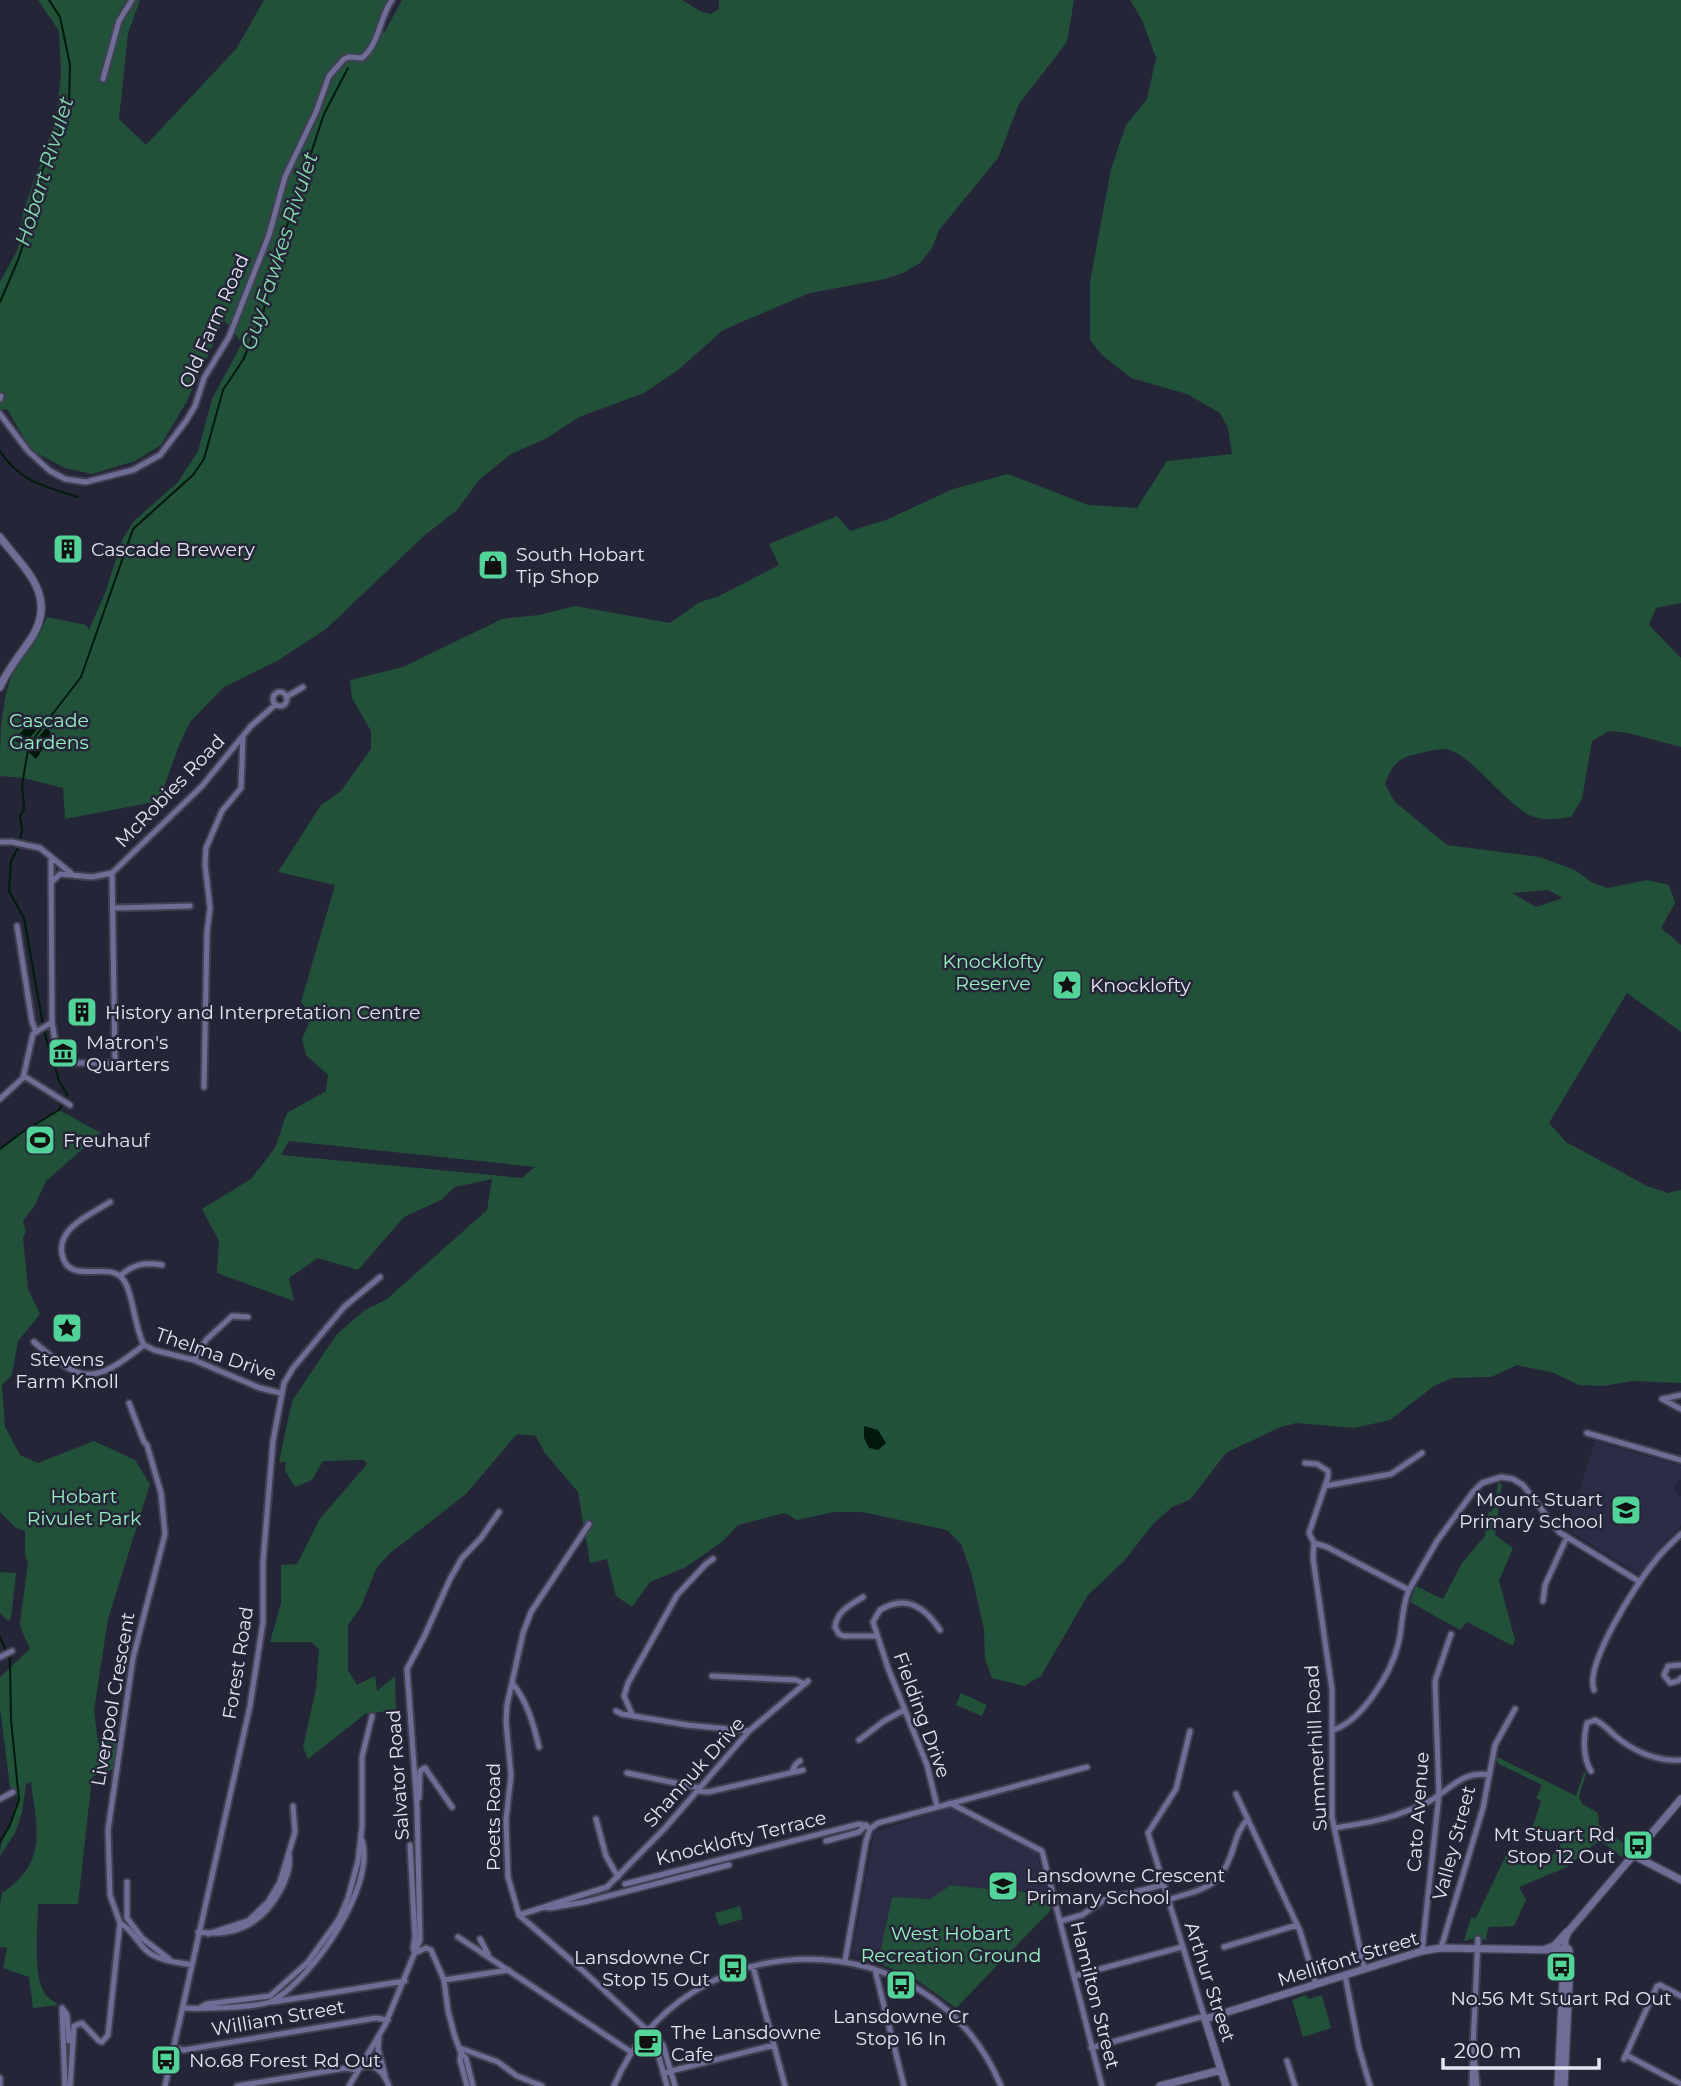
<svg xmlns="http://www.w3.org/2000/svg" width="1681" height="2086" viewBox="0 0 1681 2086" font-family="Montserrat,sans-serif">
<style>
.built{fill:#2d2c46}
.green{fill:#22513a;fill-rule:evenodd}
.water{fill:#00190b}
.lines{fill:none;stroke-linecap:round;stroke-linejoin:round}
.stream{stroke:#00190b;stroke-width:2}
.minor-casing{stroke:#404052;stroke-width:9}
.tertiary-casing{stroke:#404052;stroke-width:10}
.minor{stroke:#6d6d95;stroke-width:5}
.tertiary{stroke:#6d6d95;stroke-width:7}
.labels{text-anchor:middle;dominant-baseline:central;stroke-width:5;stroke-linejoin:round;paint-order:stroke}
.street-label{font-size:19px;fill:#e5e5f2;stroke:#252538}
.poi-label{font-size:19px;fill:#e5e5f2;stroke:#252538;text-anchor:start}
.park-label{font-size:19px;fill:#96efc0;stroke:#252538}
.water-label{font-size:21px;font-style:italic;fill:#83dbad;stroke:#252538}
</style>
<rect width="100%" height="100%" fill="#252538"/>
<path class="built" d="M1595 1441 1681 1466V1479L1673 1488 1681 1497V1525L1639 1574 1560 1525 1571 1517 1572 1503 1580 1490Z
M950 1808 1037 1853 1049 1900 1008 1887 1005 1891 951 1885 930 1899 892 1897 878 1963 852 1955 874 1832Z"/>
<path class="green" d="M38 0H140L128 33 119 119 146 145 236 49 264 0H389L379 26 384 33 402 0H682L702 12 711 14 719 9V0H1074L1067 42 1019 104 998 158 939 230 932 248 920 263 903 273 885 279 810 293 739 323 722 331 678 370 644 393 579 417 547 438 511 454 480 479 457 510 425 535 326 629 277 661 224 687 190 722 178 748 159 801 65 819 63 788 24 778 0 776C0 740 0 700 15 668 26 651 40 637 47 617L86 625 89 630 105 593 123 538 134 521 178 482 198 451 212 399 242 343 224 320 187 401 161 445 135 461 92 474 65 468 31 450 7 409 0 410V282L18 249 23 212 56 119 61 73 59 31Z
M1130 0H1681V603L1656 608 1649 625 1681 658V747L1628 733 1609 731 1592 741 1582 799 1571 817C1559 819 1546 821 1534 817 1504 806 1473 752 1444 749 1436 749 1425 752 1417 754 1398 757 1391 767 1385 784L1394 801 1447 845 1539 857 1575 870 1591 882 1608 888 1647 880 1669 885 1675 903 1661 928 1681 945V1032L1627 993 1549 1123 1566 1142 1647 1186 1668 1193 1681 1190V1383L1632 1381 1603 1386 1579 1385 1554 1373 1517 1365 1491 1377 1452 1378 1434 1386 1390 1420 1354 1428 1296 1423 1278 1428 1226 1453 1190 1500 1172 1507 1154 1523 1124 1561 1088 1595 1041 1676 1024 1686 992 1678 985 1659 984 1629 971 1572 961 1544 947 1530 862 1512H834L797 1520 785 1513 738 1525 723 1541 686 1567 650 1582 632 1607 616 1596 607 1559 590 1563 578 1492 545 1453 536 1436 517 1434 466 1494 389 1554 376 1569 361 1607 348 1625V1670L357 1685 375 1676 377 1691 395 1676 396 1710 365 1714 308 1759 303 1747 316 1689 319 1649 311 1642H270L281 1603V1565L297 1564 319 1520 367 1464 364 1460 323 1461 312 1480 295 1487 285 1471 286 1462H279L292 1401 337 1334 365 1310 387 1299 487 1210 492 1179 455 1187 441 1200 404 1217 358 1270 318 1258 289 1278 294 1301 217 1273 219 1241 202 1209 251 1179 275 1148 287 1113 326 1091 328 1075 306 1055 302 1039 312 1016 301 1002 335 885 278 872 321 805 341 791 371 749V731L352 698 350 680 403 667 502 619 539 615 575 606 670 623 700 602 719 596 779 565 769 544 837 516 850 531 886 520 953 489 1008 474 1088 505 1137 508 1167 461 1232 454 1228 428 1220 413 1187 394 1131 378 1102 355 1090 340V282L1111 169 1126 125 1147 99 1156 58 1142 20ZM1548 890 1563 898 1536 907 1512 893ZM289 1141 535 1167 522 1178 281 1155Z
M59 1110 101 1133 46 1181 35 1205 23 1221 26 1232 23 1238 28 1289 40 1314 18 1341 12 1375 2 1385 5 1427 20 1455 38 1463 94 1441 135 1460 150 1484 108 1619 94 1710 98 1743 118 1740 113 1769 92 1777 78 1904H38C38 1928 32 1974 45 1994 48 1998 54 2001 58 2005L33 2008 29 1977 3 1968 7 1948 0 1947V1906L2 1893C48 1862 37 1829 31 1782L26 1784 22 1813 15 1833 0 1856C0 1836 14 1820 19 1800L10 1787 0 1708V1677L30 1649 21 1629 20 1623 28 1562 25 1556V1531L16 1528 0 1512V1149L21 1133Z
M1498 1483 1502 1484 1495 1535 1513 1548 1499 1581 1515 1640 1513 1646 1467 1622 1460 1630 1410 1602 1416 1586 1443 1599 1462 1563 1485 1536 1488 1513 1494 1509Z
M0 1572 16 1573 11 1619 8 1621 0 1613Z
M961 1693 987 1705 982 1716 956 1705Z
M1497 1757 1576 1796 1584 1772 1586 1773 1579 1797 1582 1804 1598 1813 1599 1825 1631 1849 1623 1852V1858L1604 1843H1596L1567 1867 1519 1887 1526 1900 1514 1926 1489 1927 1486 1937 1487 1940 1475 1938 1464 1941 1471 1917 1476 1918 1508 1851 1535 1863 1556 1853 1561 1844 1532 1829 1541 1801 1536 1798 1542 1785 1497 1763Z
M951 1885 1005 1891 1007 1887 1049 1900 1051 1910 956 2008 914 1978 878 1963 892 1897 930 1899Z
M740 1906 743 1919 719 1926 715 1913Z
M1306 1995 1309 1999 1322 1995 1331 2028 1303 2037 1292 2000Z"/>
<path class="water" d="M24 718 39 722 41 725 28 740 33 744 45 729 48 728 52 736 36 759 14 739 24 729 21 721Z
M864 1426 878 1430 886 1443 878 1450 869 1448 864 1438Z"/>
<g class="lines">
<path class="stream" d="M0 302 18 260 31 221 36 183 57 140 69 104 70 65 60 17 49 0
M0 451C20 482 44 486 78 497
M31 742 81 677 133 529 193 475 204 459 223 390 243 360 262 317 278 253 324 114 348 68
M20 840 22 830 20 816 24 809 22 785 28 750
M19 846 11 861 9 891 24 918 43 1025
M0 1149 21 1133 59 1110 67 1094 59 1081 44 1031
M0 1637 10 1660 11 1720 19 1800 10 1825 0 1842"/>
<g class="minor-casing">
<path id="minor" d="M103 79 119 21 132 0
M0 399 1 396
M0 414 28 451 50 471 65 479 86 482 133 470 160 455 186 421 195 406 204 378 229 337 269 235 285 177 316 112 329 76 344 59 349 57 362 58C380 43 379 18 392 0
M273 699a7 7 0 1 1 14 0a7 7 0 1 1-14 0Z
M286 697 303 687
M0 842H12L40 848 71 873
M51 857 52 1022 58 1060 60 1063H115L112 873
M51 883 60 874 92 877 112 873 202 786 251 726 275 705
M113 908 190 906
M17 926 32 1022 36 1032
M24 1076 70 1105
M204 1087 207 932 210 908 205 864 206 848 222 811 241 788 243 736
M0 1099 23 1078 33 1034 52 1022
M110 1202C92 1214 57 1227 62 1254 68 1286 107 1261 122 1278 133 1290 134 1327 144 1345
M120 1276C133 1264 145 1262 162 1265
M34 1342C83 1384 93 1385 144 1345L154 1350 194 1360 260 1388 281 1393
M194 1360 206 1340 232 1316 248 1317
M1681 1395 1662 1399 1681 1409
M1587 1433 1681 1460
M1305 1463 1317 1464 1328 1471V1477L1309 1533 1314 1543 1313 1558 1332 1690V1817L1364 1968
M1325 1486 1391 1474 1422 1453
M589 1524 531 1612 523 1633 507 1705 506 1722 511 1775 506 1820 508 1877 519 1915 581 1969 647 2030
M1314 1543 1327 1547 1409 1590C1401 1608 1403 1626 1398 1645 1391 1673 1362 1721 1333 1730
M1409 1590 1437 1541 1473 1492 1482 1483 1501 1477 1513 1479 1523 1485 1559 1532 1640 1582
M863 1597C850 1605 837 1611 835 1627L839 1634 844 1636H877
M1543 1601 1545 1585 1567 1537
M0 1657 12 1651
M1681 1665 1668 1666 1664 1675 1670 1683 1678 1681 1681 1678
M712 1676 796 1680 805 1684
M512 1683C527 1700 534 1726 539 1747
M1594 1690C1584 1665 1637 1582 1655 1561 1662 1551 1672 1543 1681 1534
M616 1711 622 1714 687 1725 749 1731
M632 1714 624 1696 628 1683 677 1595 706 1564 713 1559
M1190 1731 1176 1789 1148 1833 1205 2019
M859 1740 884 1721 904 1710
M792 1771 796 1764 800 1761
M1591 1771C1583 1759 1583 1737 1587 1723L1595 1720C1602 1723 1607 1728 1613 1734 1631 1750 1656 1762 1681 1760
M627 1773 700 1788
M697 1791 708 1792 803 1770
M1236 1794 1300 1931 1316 1984
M419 1798 420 1771 425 1768 452 1807
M0 1799 13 1792
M950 1803 1042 1851 1102 2086
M937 1806 927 1765 888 1668 873 1622 880 1610C906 1594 925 1607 940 1630
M596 1819 606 1856 618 1877
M1334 1828C1358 1824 1382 1821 1404 1812 1416 1808 1430 1802 1439 1795 1456 1783 1467 1771 1489 1775
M826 1841 859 1832 866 1825
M410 1845 415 1938 413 1948 415 1953
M127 1882V1918L142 1938 169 1959
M625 1884 859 1824 867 1826 870 1829 878 1823 1087 1767
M1167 1900C1204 1888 1220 1890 1233 1849 1237 1837 1239 1828 1248 1819
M544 1907 550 1908 585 1902 729 1865
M519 1915 607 1887 665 1828 749 1731 808 1681
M1061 1921 1082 1915 1104 1900 1162 1885
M120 1923 110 1895 108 1830 133 1658 165 1534 161 1493 147 1445 144 1442 129 1403
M198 1932C235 1937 262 1924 280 1891 286 1880 291 1867 289 1855
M208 1934 248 1921 268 1902 280 1882 295 1832 293 1806
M458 1937 631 2052
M480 1939 488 1954
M1224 1947 1297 1925
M1441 1948 1483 1808 1495 1745 1515 1709
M1422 1951 1439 1795 1435 1681 1451 1634
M415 1953 426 1948 431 1950 444 1980 448 2011 455 2037 461 2053 466 2058 473 2086
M845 1961 866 1841 870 1829
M753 1967 785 2086
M875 1970 904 2086
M1345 1975 1359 2048 1370 2086
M1074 1976 1182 1947
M444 1980 509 1970
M273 2002 405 1981
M201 2007 207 2004 270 1996 308 1962 339 1919 348 1898 358 1861 362 1826V1757L372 1716
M62 2008 65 2086
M62 2008 67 2015 69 2041
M183 2008C198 2009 262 2008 274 2000 313 1977 376 1887 362 1840
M649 2028 663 2045 675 2086
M379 2038 378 2049 385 2075
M657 2038 655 2043 667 2086
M174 2048 184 2050 376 2018 388 2020
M460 2048 498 2062 517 2076 542 2086
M1091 2048 1204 2016
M461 2053 460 2060 467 2086
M1626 2055 1681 2084
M1624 2059 1657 1986 1660 1985 1681 1996
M1287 2061 1295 2086
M360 2068C375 2061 384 2073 389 2086
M663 2073 774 2045
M0 2078V2085
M70 2086 74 2026 82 2023 99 2041 102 2042 108 2035 120 1923C131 1928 138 1944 148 1952 160 1961 177 1962 192 1965
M165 2086 250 1706 263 1622V1562L273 1441 284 1383 293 1368 344 1307 380 1277
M237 2086 346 2068 357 2070
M349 2086 385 2025 420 1940 417 1806 407 1669 424 1637 450 1579 462 1558 481 1538 499 1512
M614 2086C685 1918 930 1916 1001 2086
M1472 2086 1473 2058
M1477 2086 1473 2046 1478 1939"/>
</g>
<g class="tertiary-casing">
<path id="tertiary" d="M0 537C24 569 58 595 32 637 21 654 8 668 0 687
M1633 1855 1681 1880
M1546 1949 1554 1946 1567 1932
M1160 2086 1221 2070
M1226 2086 1205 2019 1422 1951 1441 1948 1558 1950 1565 1947
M1558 2086 1565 1939 1568 1932 1681 1799
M1564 2086 1570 1963 1569 1950 1566 1947"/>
</g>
<use href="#minor" class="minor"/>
<use href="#tertiary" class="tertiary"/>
</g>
<defs>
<g id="building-square" transform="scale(1.575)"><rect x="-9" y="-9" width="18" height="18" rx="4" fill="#52d397" stroke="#252538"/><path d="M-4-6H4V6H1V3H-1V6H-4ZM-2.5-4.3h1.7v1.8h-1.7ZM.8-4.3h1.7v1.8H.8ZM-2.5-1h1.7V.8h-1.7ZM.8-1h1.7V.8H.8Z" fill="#111"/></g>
<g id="shop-square" transform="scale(1.575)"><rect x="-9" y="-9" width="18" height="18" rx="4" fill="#52d397" stroke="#252538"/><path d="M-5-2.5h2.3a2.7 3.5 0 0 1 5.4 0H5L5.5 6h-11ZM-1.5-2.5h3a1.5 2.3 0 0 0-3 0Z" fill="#111"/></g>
<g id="sight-square" transform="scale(1.575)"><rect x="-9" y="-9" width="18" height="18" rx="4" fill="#52d397" stroke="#252538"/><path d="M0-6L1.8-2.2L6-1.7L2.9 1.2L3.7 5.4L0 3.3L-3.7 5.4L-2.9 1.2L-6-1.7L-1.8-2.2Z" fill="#111"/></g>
<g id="museum-square" transform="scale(1.575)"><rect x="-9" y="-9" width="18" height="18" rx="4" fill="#52d397" stroke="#252538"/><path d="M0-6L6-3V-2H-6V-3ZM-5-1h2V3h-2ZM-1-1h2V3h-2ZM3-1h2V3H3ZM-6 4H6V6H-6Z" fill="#111"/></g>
<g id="stadium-square" transform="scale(1.575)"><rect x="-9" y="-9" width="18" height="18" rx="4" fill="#52d397" stroke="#252538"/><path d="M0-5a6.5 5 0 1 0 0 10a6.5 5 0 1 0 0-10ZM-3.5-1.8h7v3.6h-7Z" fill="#111"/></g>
<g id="school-square" transform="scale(1.575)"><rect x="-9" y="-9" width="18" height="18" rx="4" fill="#52d397" stroke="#252538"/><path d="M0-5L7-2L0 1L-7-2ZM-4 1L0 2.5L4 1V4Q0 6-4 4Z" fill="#111"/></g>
<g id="bus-square" transform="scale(1.575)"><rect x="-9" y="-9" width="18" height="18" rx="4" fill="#52d397" stroke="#252538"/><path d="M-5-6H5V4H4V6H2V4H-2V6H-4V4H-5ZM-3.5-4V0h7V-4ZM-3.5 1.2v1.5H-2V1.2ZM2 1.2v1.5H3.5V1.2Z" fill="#111"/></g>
<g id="cafe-square" transform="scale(1.575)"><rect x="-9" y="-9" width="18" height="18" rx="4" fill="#52d397" stroke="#252538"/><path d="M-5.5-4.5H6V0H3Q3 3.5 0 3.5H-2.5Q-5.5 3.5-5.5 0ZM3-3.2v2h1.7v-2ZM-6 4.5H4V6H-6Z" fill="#111"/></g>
</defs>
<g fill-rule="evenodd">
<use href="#building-square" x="68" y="549"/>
<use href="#shop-square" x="493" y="565"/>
<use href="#sight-square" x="1067" y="985"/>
<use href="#building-square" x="82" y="1012"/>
<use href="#museum-square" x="63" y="1053"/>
<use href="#stadium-square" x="40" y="1140"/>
<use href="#sight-square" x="67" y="1328"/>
<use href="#school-square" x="1626" y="1510"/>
<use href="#bus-square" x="1638" y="1845"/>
<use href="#school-square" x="1003" y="1886"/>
<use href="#bus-square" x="1561" y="1967"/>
<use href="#bus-square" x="733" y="1968"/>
<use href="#bus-square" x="901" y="1985"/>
<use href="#cafe-square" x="648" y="2043"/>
<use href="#bus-square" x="166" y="2060"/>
</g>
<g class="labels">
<g class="street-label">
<text transform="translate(214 321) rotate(-66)">Old Farm Road</text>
<text transform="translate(170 791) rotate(-46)">McRobies Road</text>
<text transform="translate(216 1354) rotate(19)">Thelma Drive</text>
<text transform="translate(238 1663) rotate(-81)">Forest Road</text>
<text transform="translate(113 1699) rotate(-80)">Liverpool Crescent</text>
<text transform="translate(922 1715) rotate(70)">Fielding Drive</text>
<text transform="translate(1316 1748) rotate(-93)">Summerhill Road</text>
<text transform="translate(694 1772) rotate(-48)">Shannuk Drive</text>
<text transform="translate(398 1775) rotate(-94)">Salvator Road</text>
<text transform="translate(1418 1812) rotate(-86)">Cato Avenue</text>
<text transform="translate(493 1817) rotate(-90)">Poets Road</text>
<text transform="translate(741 1838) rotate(-14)">Knocklofty Terrace</text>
<text transform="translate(1454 1843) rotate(-75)">Valley Street</text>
<text transform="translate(1348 1959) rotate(-17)">Mellifont Street</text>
<text transform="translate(1210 1982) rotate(72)">Arthur Street</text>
<text transform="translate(1095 1995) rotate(76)">Hamilton Street</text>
<text transform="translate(278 2018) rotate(-10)">William Street</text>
</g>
<g class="poi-label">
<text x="91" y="549">Cascade Brewery</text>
<text x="516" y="554">South Hobart<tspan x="516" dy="22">Tip Shop</tspan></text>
<text x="1090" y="985">Knocklofty</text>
<text x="105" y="1012">History and Interpretation Centre</text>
<text x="86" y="1042">Matron's<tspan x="86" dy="22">Quarters</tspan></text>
<text x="63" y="1140">Freuhauf</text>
<text x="67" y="1359" text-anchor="middle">Stevens<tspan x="67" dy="22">Farm Knoll</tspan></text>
<text x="1603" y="1499" text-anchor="end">Mount Stuart<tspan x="1603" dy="22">Primary School</tspan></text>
<text x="1615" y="1834" text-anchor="end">Mt Stuart Rd<tspan x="1615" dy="22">Stop 12 Out</tspan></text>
<text x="1026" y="1875">Lansdowne Crescent<tspan x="1026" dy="22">Primary School</tspan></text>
<text x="710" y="1957" text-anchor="end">Lansdowne Cr<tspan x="710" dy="22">Stop 15 Out</tspan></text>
<text x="1561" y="1998" text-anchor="middle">No.56 Mt Stuart Rd Out</text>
<text x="901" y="2016" text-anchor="middle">Lansdowne Cr<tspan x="901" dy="22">Stop 16 In</tspan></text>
<text x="671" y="2032">The Lansdowne<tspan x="671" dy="22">Cafe</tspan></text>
<text x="189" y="2060">No.68 Forest Rd Out</text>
</g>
<g class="park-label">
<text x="49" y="720">Cascade<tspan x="49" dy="22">Gardens</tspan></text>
<text x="993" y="961">Knocklofty<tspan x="993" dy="22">Reserve</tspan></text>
<text x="84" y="1496">Hobart<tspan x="84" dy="22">Rivulet Park</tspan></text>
<text x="951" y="1933">West Hobart<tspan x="951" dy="22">Recreation Ground</tspan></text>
</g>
<g class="water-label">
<text transform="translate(44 171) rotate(-73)">Hobart Rivulet</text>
<text transform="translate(279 251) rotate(-72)">Guy Fawkes Rivulet</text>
</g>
</g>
<path d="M1443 2058v10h156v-10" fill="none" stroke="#e5e5f2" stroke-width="3.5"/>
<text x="1454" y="2058" font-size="21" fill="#e5e5f2" stroke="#252538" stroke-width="5" paint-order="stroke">200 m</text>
</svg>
